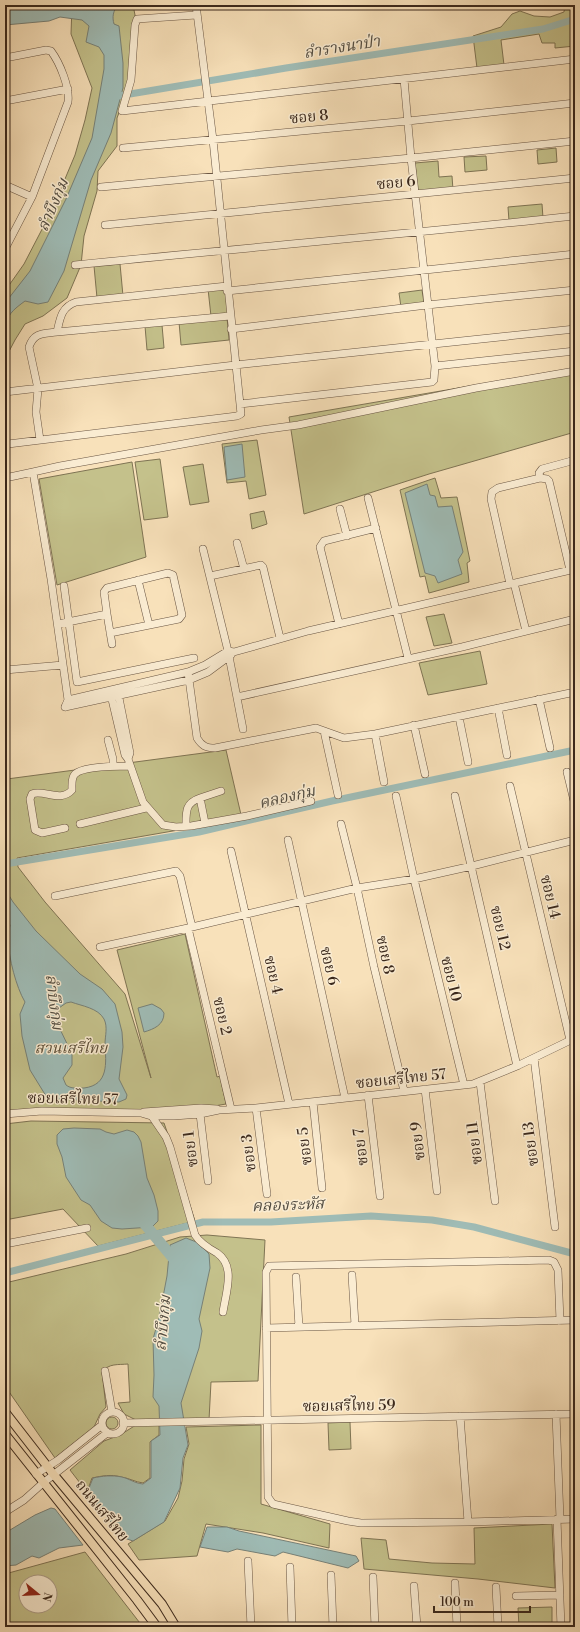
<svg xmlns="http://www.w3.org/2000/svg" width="580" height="1632" viewBox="0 0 580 1632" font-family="'Libre Bodoni','Noto Serif Thai',serif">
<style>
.green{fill:#c4c18b;stroke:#7f7454;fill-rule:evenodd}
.water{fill:#9fbcb6;stroke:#778178;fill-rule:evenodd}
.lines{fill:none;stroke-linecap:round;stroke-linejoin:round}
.canal{stroke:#9fbcb6;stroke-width:7}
.river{stroke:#9fbcb6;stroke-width:11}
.minor-casing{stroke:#6a5644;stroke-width:8}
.major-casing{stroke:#3a281c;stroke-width:10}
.minor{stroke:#faecd2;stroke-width:7}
.major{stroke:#f8e1ba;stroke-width:8}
.labels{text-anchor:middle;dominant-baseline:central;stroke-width:3;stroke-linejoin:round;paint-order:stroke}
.street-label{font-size:15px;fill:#3a281c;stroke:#faecd2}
.park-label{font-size:15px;font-style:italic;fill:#5c4e38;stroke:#faecd2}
.water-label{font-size:16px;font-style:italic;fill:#534d42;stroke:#faecd2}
</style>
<rect width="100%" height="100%" fill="#f8e1ba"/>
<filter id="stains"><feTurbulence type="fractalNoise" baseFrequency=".005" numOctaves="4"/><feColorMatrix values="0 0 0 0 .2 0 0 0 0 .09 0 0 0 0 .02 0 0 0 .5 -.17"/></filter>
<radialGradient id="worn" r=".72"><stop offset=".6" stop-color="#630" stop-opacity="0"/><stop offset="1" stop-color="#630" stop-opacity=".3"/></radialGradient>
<path class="green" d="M72 5H133L135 15 130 84 117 118V146L98 171 97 191 84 236 81 265 67 298 43 316 25 324 15 340 5 359V291L24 264 52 210 75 155 85 120 92 88 71 34Z
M565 5H575V46L555 48V43H542L539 34 501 40 504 65 477 68 473 36 501 27 512 14 520 11 534 16 550 17 564 12Z
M556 148 557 162 538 164 537 150Z
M486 156 487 170 465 172 464 157Z
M438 161 439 177 452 176 453 190 418 193 415 163Z
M542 204 543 218 509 221 508 207Z
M120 264 123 296 97 298 94 266Z
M226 287 229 314 211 316 208 289Z
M422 290 424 303 401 307 399 293Z
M227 317 229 340 181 345 179 322Z
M162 325 164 348 147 350 145 326Z
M575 368V432L429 474 304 514 289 417Z
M257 440 266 495 249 499 246 481 227 483 222 444Z
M160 459 168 517 144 520 135 462Z
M132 462 146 557 57 585 39 479Z
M203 464 209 502 190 505 183 467Z
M435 478 441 498 457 497 470 561 467 563 469 582 429 593 425 576 420 577 400 490Z
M264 511 267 524 252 529 250 514Z
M444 614 452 643 434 646 426 617Z
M480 651 487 684 428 695 419 663Z
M226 750 242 819 17 858 18 867 45 902 125 994 151 1078 117 950 185 934 217 1077 220 1076 226 1104 185 1111 10 1114 5 1073V768L7 779Z
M31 1121 164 1123C176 1155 184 1189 195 1221L98 1246 63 1209 5 1220V1124Z
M207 1235 265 1240 258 1381 211 1382 209 1420H136L124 1414 118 1403 130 1402 128 1364C118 1365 109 1363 102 1372L106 1407 100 1414 94 1427 55 1458 5 1386V1283L126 1254 180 1237Z
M106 1423a6 6 0 1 1 12 0a6 6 0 1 1-12 0Z
M350 1422 351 1449 329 1450 328 1423Z
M159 1424V1435L150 1442V1478L143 1483C135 1482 129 1478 121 1477 111 1474 102 1476 92 1478L87 1492 70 1470 104 1441 120 1435 136 1425Z
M261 1425V1504L330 1524 329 1548 263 1533 206 1524 197 1556 139 1560 128 1544 165 1521 178 1498 182 1481 184 1459 189 1444 186 1427Z
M552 1524 555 1588 478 1579 364 1569 361 1538 386 1540 389 1559 432 1563 475 1564 474 1528Z
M85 1552 143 1627H5V1574ZM26 1582H50V1606H26Z
M552 1607V1627H519L518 1608Z"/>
<path class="water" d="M5 5H118C113 11 112 17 114 24L119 26 123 63V88L111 133 91 180 64 271 48 302 38 304 25 301C17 307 8 313 6 324 5 328 6 333 5 337V303L30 271 66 199 92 138 104 69V55L99 47 86 42 89 26 82 20 60 17 49 21 5 25Z
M242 444 245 477 227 480 224 447Z
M427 484 430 495 435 496 438 507 452 506 463 552 458 560 462 574 438 583 435 576 425 573 405 493Z
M5 889 13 902 36 931 80 974 102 989 115 1004 122 1032 123 1047 119 1079 127 1095 126 1099 119 1102 55 1099 46 1096 30 1070 22 1036 20 1014 25 1002C16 987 9 958 8 941 8 936 9 930 10 925L5 918ZM71 1002C82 1006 98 1008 104 1019 108 1027 105 1036 105 1044 106 1063 109 1085 84 1088 77 1088 71 1089 66 1085L63 1078 72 1065V1054L57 1023 59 1008 66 1003Z
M152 1004 161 1009 164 1013C164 1025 154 1029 144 1032L138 1008Z
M74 1128 100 1129 106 1132 114 1134 127 1130 134 1132 138 1136 141 1142 147 1178 154 1195 158 1211V1221L152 1227 122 1229 112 1228 101 1221 90 1205 81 1200 66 1177 62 1157 57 1144V1135L63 1129Z
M186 1238 199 1243 209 1254 210 1268 199 1319 202 1331 199 1348 181 1403 188 1445 183 1458 180 1488 164 1522 133 1541 124 1538 87 1493 93 1478C102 1476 112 1475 122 1477 130 1479 134 1483 143 1484L151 1478V1441L160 1435 159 1406 153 1397 154 1375 153 1339 159 1318 167 1276 170 1245Z
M51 1508 55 1509 83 1545 59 1548 39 1558 32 1556 16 1565 5 1566V1533L35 1515Z
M207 1527H227L239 1531 356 1556 359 1561 348 1568 283 1552 275 1556 237 1549 228 1552 200 1547Z"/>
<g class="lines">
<path class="canal" d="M112 97 286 68 543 29 575 19
M5 864 199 832 332 801 575 750
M5 1273 203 1222H271L371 1216 432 1220 474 1227 575 1254"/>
<path class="river" d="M138 1216 178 1264"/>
<g class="minor-casing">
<path id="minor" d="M196 15 137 19 135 25 131 80 122 111 575 59
M5 58 46 50 51 51C60 63 70 88 68 102L32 197 5 249
M5 101 68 89
M123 148 408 121 575 103
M5 185 32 197
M101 187 411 158 575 141
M105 225 575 178
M75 265C242 248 408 234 575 216
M227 291 575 254
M231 329 427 305 575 290
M57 332C60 319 61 307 76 302L227 286
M435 366 575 351
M5 392 235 365 575 329
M240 404 432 382 434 380 435 366 411 158 404 79
M40 440 36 412 38 389 29 347C34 332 43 334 57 332L230 316
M8 444 237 416 241 414 213 140 196 5
M33 472 60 466 261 430 298 425 476 388 575 371
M5 478 33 472 51 579 68 700 65 707
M540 478 539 473 542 469 575 460
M368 498 408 658
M340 509 347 536
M237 543 244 569
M203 549 228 651 243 729
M210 576 261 565 263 567 280 638
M138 580 149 625
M514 583 526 631
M510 584 491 499 492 492 498 488 540 478 547 479 549 481 570 570
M64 586 77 682 194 658
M107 614 112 644
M58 624 107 614 104 592 107 588 168 573 173 575 182 615 179 619 110 633
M339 624 320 547 324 541 376 528
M5 670 63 665
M188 672 197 738C202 746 206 748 215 748L311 729 316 728 344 738 375 734 575 692
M110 691 125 755 128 759 143 802 163 825 176 827 191 826 247 816 311 801
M118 693 130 753 128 759
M237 697 462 647 575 619
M539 699 550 748
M68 700 188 672 205 665 228 651 234 652 308 631 575 569
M65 707 189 680 208 672 231 655
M498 708 507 755
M459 717 468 762
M414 725 425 774
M324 731 338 795
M375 734 384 782
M108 740 113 759V765
M567 772 575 805
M510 786 570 1040
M396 796 414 879 464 1085
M455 796 517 1066
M205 823 200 798 221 791
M80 824 146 808
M341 824 357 888 374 967 404 1091
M186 826C186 812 185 803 200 798
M65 828 42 833 35 830 30 799 32 794C43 789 61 803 72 790 72 785 71 778 75 774 83 766 119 766 130 766
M288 840 345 1098
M231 851 289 1104
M55 896 176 871 180 876 192 927
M188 928 231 1109
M100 947 188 928 357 888 414 879 472 866 575 840
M534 1058 555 1227
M480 1082 495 1201
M425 1089 437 1191
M368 1095 380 1196
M313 1102 322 1188
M256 1108 267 1194
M144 1112 201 1108 217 1109
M5 1114 42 1111 141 1113 151 1116H174L200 1114 219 1110 256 1108 473 1084 517 1066 575 1038
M200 1114 208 1181
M151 1115 166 1137 170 1147 195 1235C200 1243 208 1248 217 1253 236 1266 226 1292 223 1312
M5 1244 87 1228
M352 1275 355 1325
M296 1277 299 1327
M560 1321 558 1270 554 1262 549 1260 269 1266 266 1272 268 1497 273 1504 348 1521 361 1523 468 1522 575 1519
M266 1328 575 1320
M105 1371 112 1412
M102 1423a11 11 0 1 1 22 0a11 11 0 1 1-22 0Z
M556 1414 560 1519
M460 1416 468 1522
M123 1423 575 1414
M36 1474 58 1460 102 1425
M5 1512 24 1500 43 1483 107 1433
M557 1519 561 1627
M248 1561 251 1627
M290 1567 292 1627
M331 1575 333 1627
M373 1577 375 1627
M455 1583 457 1627
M414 1586 417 1627
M496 1587 498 1627
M516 1596 560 1595"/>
</g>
<g class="major-casing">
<path id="major" d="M5 1412 54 1475 162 1604 176 1627
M5 1434 137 1600 157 1627"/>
</g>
<use href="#minor" class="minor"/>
<use href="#major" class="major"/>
</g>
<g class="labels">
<g class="street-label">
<text transform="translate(309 117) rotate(-6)">ซอย 8</text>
<text transform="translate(396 183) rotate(-5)">ซอย 6</text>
<text transform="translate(550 897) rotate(77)">ซอย 14</text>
<text transform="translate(500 928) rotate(77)">ซอย 12</text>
<text transform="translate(385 955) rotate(78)">ซอย 8</text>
<text transform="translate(329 966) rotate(77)">ซอย 6</text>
<text transform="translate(273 975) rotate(77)">ซอย 4</text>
<text transform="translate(451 979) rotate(76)">ซอย 10</text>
<text transform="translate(222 1016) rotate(77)">ซอย 2</text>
<text transform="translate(401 1079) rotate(-6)">ซอยเสรีไทย 57</text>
<text transform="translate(73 1099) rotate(1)">ซอยเสรีไทย 57</text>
<text transform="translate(418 1141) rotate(-97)">ซอย 9</text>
<text transform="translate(475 1143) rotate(-97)">ซอย 11</text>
<text transform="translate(531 1144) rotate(-97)">ซอย 13</text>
<text transform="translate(305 1146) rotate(-97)">ซอย 5</text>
<text transform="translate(361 1147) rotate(-97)">ซอย 7</text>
<text transform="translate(191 1149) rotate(-97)">ซอย 1</text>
<text transform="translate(249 1153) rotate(-97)">ซอย 3</text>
<text transform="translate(349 1406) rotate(-1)">ซอยเสรีไทย 59</text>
<text transform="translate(102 1511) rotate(51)">ถนนเสรีไทย</text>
</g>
<g class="park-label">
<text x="71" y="1048">สวนเสรีไทย</text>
</g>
<g class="water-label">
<text transform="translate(342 47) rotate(-9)">ลำรางนาป่า</text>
<text transform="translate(53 205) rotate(-67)">ลำบึงกุ่ม</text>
<text transform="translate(287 797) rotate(-13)">คลองกุ่ม</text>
<text transform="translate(54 1002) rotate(83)">ลำบึงกุ่ม</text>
<text transform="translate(288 1205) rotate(-2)">คลองระหัส</text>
<text transform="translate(163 1323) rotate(-85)">ลำบึงกุ่ม</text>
</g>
</g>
<rect width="580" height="1632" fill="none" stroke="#f8e1ba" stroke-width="20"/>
<rect x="6" y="6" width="568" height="1620" fill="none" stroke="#3a281c" stroke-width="2"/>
<rect x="10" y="10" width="560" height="1612" fill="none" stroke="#3a281c"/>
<g transform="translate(38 1594) rotate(108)"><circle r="19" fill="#faecd2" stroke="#ad9e89"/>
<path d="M0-3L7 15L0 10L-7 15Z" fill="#8f2418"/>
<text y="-6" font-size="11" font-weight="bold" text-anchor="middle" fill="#3a281c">N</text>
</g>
<path d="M434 1606v6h96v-6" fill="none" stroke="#3a281c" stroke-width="2"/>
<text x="440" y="1606" font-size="12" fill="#3a281c" stroke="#faecd2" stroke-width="3" paint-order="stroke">100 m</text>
<rect width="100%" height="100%" filter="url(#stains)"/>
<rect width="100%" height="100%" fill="url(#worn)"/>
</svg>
